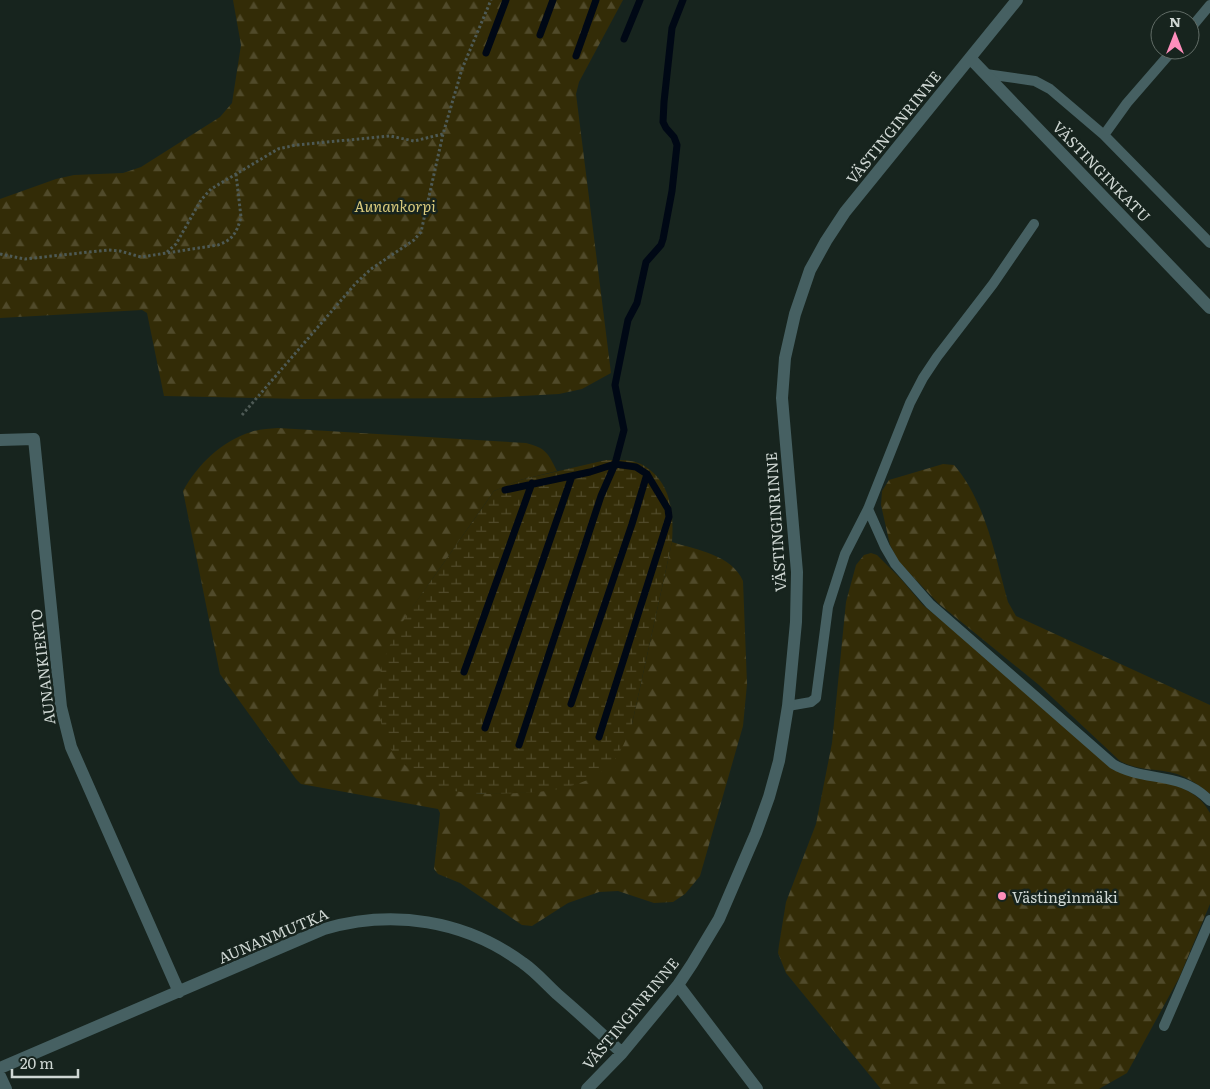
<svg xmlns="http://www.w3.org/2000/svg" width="1210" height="1089" viewBox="0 0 1210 1089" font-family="Literata,serif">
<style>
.forest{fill:url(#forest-firs)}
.wetland{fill:url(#wetland-marsh)}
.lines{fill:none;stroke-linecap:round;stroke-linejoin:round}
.stream{stroke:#000815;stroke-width:7}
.path{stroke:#4e5a55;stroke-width:3;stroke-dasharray:2.5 2.5;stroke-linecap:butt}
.lane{stroke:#466062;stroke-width:10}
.street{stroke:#466062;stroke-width:12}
.poi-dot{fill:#fe8ebc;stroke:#17241e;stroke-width:2}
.labels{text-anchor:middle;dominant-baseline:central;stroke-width:5;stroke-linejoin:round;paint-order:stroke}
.street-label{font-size:15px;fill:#cfd7d3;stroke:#17241e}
.park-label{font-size:15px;font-style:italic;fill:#d8c97c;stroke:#17241e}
.poi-label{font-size:15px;fill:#cfd7d3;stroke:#17241e;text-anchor:start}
</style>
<defs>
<pattern id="forest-firs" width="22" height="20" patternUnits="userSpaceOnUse" patternTransform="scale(1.25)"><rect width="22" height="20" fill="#332c07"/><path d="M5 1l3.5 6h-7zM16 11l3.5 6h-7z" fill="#504a2a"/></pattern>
<pattern id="wetland-marsh" width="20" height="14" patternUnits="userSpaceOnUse" patternTransform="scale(1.25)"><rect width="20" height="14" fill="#332c07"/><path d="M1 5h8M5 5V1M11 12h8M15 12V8" fill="none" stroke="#504a2a"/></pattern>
</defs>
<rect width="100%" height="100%" fill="#17241e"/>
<path class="forest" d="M233 0H623L579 82 576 94 611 373 582 389 559 394 484 398 303 399 164 396 147 313 142 310 0 318V199L56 179 74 175 123 173 141 167 220 117 232 103 241 45Z
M278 428 526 443C546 448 548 453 557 471L520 480 494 491 412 608 440 787 481 794 528 792 632 724 672 542C697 550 732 555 743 581L747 684 743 726 700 876 685 894 673 902 654 903 618 891 599 892 568 903 532 926 522 925 460 883 438 874 434 869 440 813 438 809 301 784 296 779 220 674 183 491C198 464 222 441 251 432 260 429 269 429 278 428Z
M943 464 954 465C986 502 995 556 1008 602L1016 616 1210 705V794C1200 786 1189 778 1177 774 1158 768 1137 771 1120 761L1039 685 938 603 898 561 890 545 881 505 882 491 889 480Z
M871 553 877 555 901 579 923 605 1018 684 1112 769C1146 783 1191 777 1210 813V904L1179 978 1127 1073 1099 1089H881L786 973 778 953 779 945 786 902 816 824 832 743 846 602 856 565 864 555Z"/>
<path class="wetland" d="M606 460C617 460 631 459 641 464 671 480 674 512 672 542L632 724C626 740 619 759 605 769 581 788 549 792 519 793 493 794 465 796 440 787 422 781 396 761 388 744 378 721 375 691 382 666 392 633 413 606 433 578 453 549 474 520 494 491L520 480Z"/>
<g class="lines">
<path class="stream" d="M540 35 553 0
M624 39 640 0
M486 53 506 0
M576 56 596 0
M505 490 590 472 615 464 636 467 647 474 668 509 669 517 599 737
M464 672 532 483
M571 704 632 524 647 474
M485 728 572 476
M519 745 601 496 615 464 624 430 615 385 628 320 637 303 646 262 661 245 663 239 672 191 677 145 674 137 666 128 663 122 664 102 672 28 683 0"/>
<path class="path" d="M167 252 176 244 201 200 211 189 278 149 296 145 390 136 414 141 443 134
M0 254 25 259 108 250 120 251 141 257 218 245C233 240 237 232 241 217L236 174
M242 415 356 283 371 269 414 240 421 232 443 134 462 69 491 0"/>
<path class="lane" d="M1190 29 1210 5
M986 74 1035 81 1050 89 1104 135 1210 243
M1104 135 1127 103 1173 50
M868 509 885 547 895 564 930 604 1113 764C1145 783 1180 770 1210 801
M788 706 811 702 816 698 828 607 845 554 868 509 910 403 923 378 937 357 993 284 1034 224
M1164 1026 1210 920"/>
<path class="street" d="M970 58 1210 308
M0 440 34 439 61 707 71 747 179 992
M678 985 757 1089
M0 1068 324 929C393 909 465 920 523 963 536 972 546 984 557 994 579 1013 601 1033 622 1053
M0 1076 6 1089
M587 1089 622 1053 678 985 692 964 719 919 756 833 769 797 779 761 788 706 796 622 797 572 782 398 785 358 795 314 810 270 826 241 845 212 1017 0"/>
</g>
<circle class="poi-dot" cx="1002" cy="896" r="5"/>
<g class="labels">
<g class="street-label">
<text transform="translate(893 127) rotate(-51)">VÄSTINGINRINNE</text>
<text transform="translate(1102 171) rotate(46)">VÄSTINGINKATU</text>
<text transform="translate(775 522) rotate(-94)">VÄSTINGINRINNE</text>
<text transform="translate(42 667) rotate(-97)">AUNANKIERTO</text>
<text transform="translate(273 935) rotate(-23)">AUNANMUTKA</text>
<text transform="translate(630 1013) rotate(-50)">VÄSTINGINRINNE</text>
</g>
<g class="park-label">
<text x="395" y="205">Aunankorpi</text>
</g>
<g class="poi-label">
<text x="1012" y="896">Västinginmäki</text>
</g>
</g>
<g transform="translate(1175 35)"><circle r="24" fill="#17241e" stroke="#616c66"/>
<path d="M0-4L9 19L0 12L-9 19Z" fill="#fe8ebc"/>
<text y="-8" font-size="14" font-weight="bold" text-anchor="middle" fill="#cfd7d3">N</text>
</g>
<path d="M12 1069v8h66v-8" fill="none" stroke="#cfd7d3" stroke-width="2.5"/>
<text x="20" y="1069" font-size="15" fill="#cfd7d3" stroke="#17241e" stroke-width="4" paint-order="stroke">20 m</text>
</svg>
